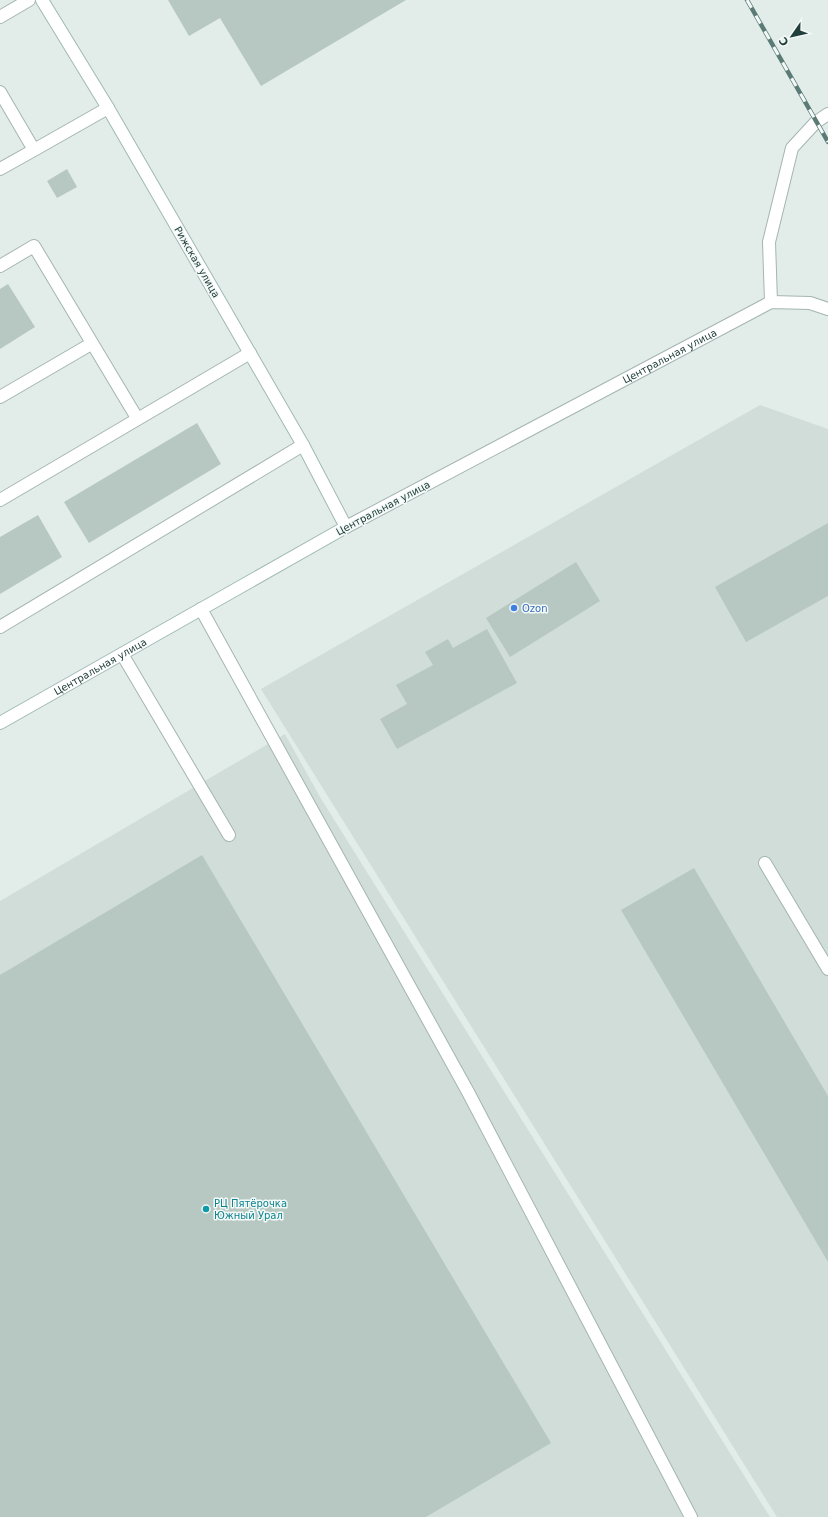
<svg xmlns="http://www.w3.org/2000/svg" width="828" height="1517" viewBox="0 0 828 1517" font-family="'DejaVu Sans',sans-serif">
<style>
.built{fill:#d0ddd9}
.building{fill:#b7c8c3}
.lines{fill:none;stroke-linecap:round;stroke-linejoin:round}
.lane-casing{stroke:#a4b5b2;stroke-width:14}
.street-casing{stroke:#a4b5b2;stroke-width:14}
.secondary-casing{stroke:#a0b9b4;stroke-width:14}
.lane{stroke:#fff;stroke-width:12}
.street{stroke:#fff;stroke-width:12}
.secondary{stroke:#fff;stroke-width:12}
.rail-casing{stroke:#5b7b76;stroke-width:4.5}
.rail{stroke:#f3f9f7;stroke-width:3;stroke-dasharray:9;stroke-linecap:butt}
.shop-dot{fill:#3f7fe0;stroke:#f3f9f7;stroke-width:1.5}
.culture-dot{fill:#0f9aa8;stroke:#f3f9f7;stroke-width:1.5}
.labels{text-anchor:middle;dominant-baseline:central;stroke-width:3;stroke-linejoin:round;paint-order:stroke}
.street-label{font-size:10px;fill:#213f3b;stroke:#f3f9f7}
.shop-label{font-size:10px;fill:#366cbe;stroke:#f3f9f7;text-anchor:start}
.culture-label{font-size:10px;fill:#0d838f;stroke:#f3f9f7;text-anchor:start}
</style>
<rect width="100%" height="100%" fill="#e2edea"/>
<path class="built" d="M760 405 828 429V1517H777L261 689Z
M285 734 320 797 770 1517H0V901Z"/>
<path class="building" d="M168 0H406L261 86 220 18 189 36Z
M67 169 77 187 57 198 47 181Z
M8 284 35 327 0 349V289Z
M197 423 221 464 89 543 64 502Z
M38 515 62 557 0 594V537Z
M828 523V596L746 642 715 587Z
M576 562 600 601 510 657 486 618Z
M487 629 517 683 397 749 380 719 407 704 396 685 433 665 425 652 448 639 453 648Z
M202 855 551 1443 426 1517H0V975Z
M694 868 828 1096V1262L621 910Z"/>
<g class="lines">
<g class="lane-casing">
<path id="lane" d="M0 92 34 150 0 169
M34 150 108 108
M0 266 34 246 137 418
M771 302 769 242 792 148 816 122 828 114
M0 397 91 344
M0 500 250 353
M201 609 468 1092 691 1517
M0 627 303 445
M122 654 229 835
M765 863 828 969"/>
</g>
<g class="street-casing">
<g id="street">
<path d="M0 17 29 0"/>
<path id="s1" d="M346 527 771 302 810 303 828 309"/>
</g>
</g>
<g class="secondary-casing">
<g id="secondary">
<path id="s2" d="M0 723 346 527 303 445 108 108 42 0"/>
</g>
</g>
<use href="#lane" class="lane"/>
<use href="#street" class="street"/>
<use href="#secondary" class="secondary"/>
<g class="rail-casing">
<path id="rail" d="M747 0 828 142"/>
</g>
<use href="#rail" class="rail"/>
</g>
<circle class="shop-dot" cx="514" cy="608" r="4"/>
<circle class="culture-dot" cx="206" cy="1209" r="4"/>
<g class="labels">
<g class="street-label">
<text transform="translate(197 262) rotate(60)">Рижская улица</text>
<text stroke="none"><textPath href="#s1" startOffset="366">Центральная улица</textPath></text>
<text transform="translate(383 508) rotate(-28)">Центральная улица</text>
<text stroke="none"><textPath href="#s2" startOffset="115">Центральная улица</textPath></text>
</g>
<g class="shop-label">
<text x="522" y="608">Ozon</text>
</g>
<g class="culture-label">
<text x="214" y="1203">РЦ Пятёрочка<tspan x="214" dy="12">Южный Урал</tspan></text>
</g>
</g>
<g transform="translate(792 36) rotate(236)" stroke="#f3f9f7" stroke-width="3" paint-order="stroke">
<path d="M0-3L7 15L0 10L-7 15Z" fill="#213f3b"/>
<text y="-6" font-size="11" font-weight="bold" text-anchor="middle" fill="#213f3b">С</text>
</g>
</svg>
